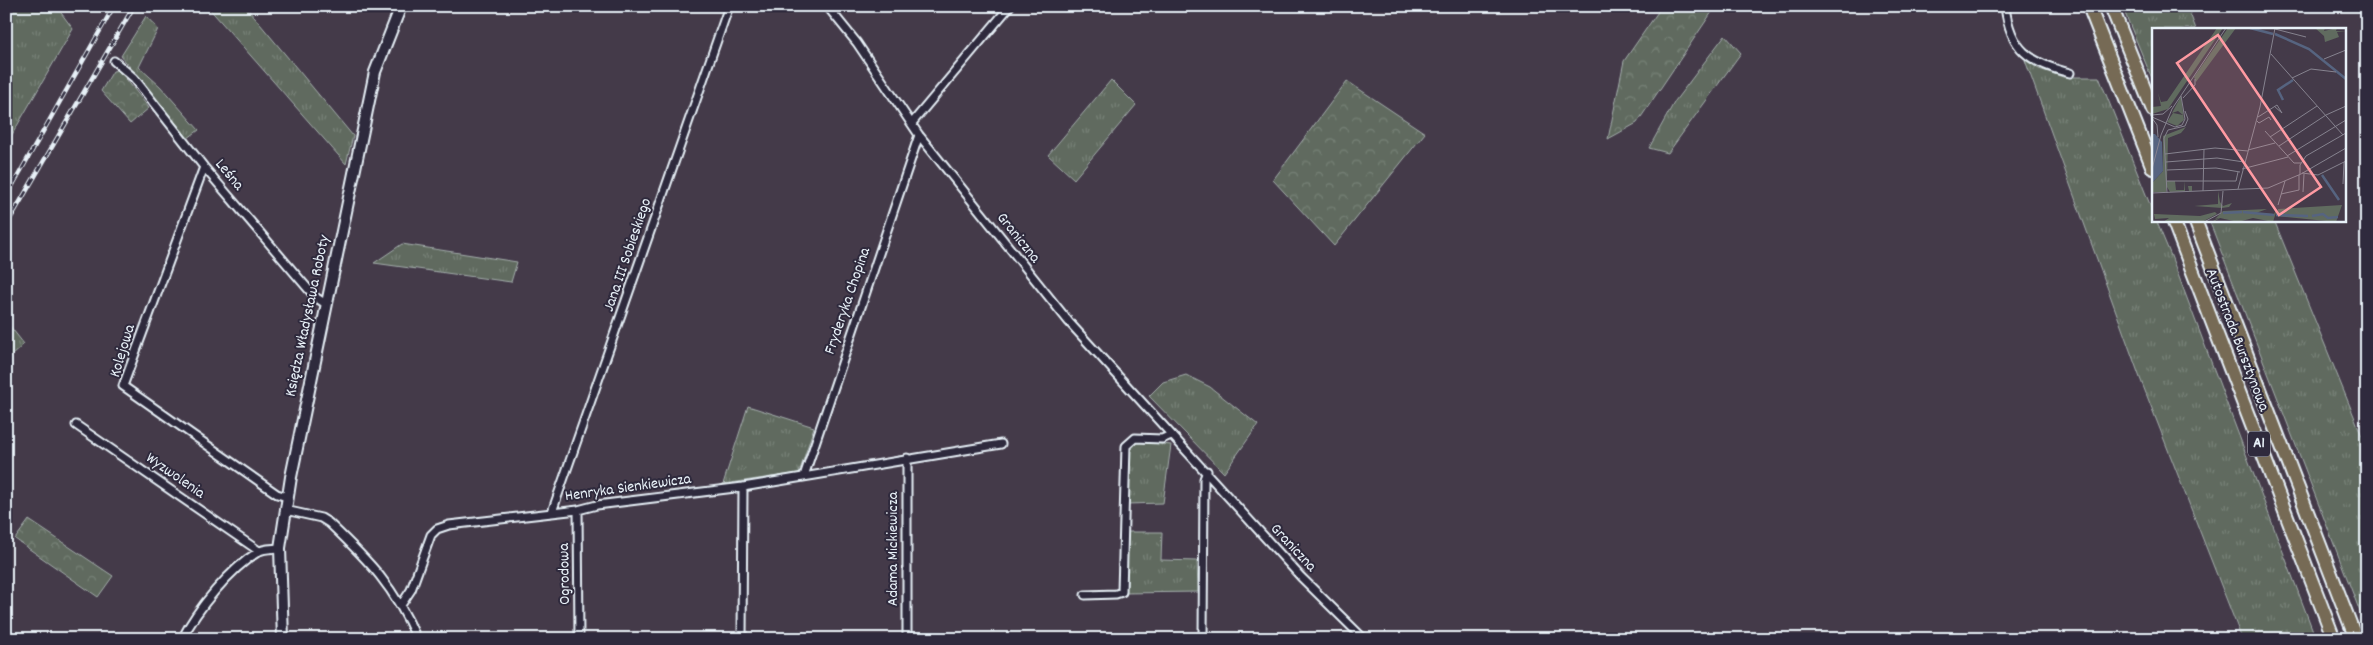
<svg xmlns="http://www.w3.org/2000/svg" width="2373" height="645" viewBox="0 0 2373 645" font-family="Dekko,sans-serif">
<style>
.grass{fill:url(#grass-tufts);stroke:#a4aeac}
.forest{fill:url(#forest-crowns);stroke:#a4aeac}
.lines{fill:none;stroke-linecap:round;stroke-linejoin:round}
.minor-casing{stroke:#e8f1f8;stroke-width:11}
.secondary-casing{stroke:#e8f1f8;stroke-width:14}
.motorway-casing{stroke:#e8f1f8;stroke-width:16}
.minor{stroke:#2f2a3d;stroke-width:7}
.secondary{stroke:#2f2a3d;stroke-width:10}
.motorway{stroke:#766a54;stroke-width:12}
.rail-casing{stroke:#e8f1f8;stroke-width:4.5}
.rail{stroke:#2f2a3d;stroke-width:2.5;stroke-dasharray:8;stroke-linecap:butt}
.labels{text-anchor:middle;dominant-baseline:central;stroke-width:4;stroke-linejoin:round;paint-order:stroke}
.shield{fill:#2f2a3d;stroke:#b0b5c0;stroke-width:1}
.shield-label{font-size:15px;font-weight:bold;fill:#e8f1f8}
.street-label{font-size:16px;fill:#e8f1f8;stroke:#2f2a3d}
.inset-river{fill:none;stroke:#566480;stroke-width:2.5}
.inset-road{fill:none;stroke:#86838f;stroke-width:1}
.view{fill:#ff9aa2;fill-opacity:0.15;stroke:#ff9aa2;stroke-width:2.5}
.inset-edge{fill:none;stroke:#e8f1f8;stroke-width:2.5}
</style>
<defs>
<pattern id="grass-tufts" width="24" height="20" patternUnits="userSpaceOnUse" patternTransform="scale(1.25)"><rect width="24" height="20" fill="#606b5f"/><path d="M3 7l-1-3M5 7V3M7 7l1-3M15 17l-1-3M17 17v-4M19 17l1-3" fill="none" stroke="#778177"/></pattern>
<pattern id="forest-crowns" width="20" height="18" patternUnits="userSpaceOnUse" patternTransform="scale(1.25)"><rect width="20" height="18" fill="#606b5f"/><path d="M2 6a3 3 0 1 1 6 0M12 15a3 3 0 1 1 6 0" fill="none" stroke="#778177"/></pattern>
</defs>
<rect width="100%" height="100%" fill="#443a49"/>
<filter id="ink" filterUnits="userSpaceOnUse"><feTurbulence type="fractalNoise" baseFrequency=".02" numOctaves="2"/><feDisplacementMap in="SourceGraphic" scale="10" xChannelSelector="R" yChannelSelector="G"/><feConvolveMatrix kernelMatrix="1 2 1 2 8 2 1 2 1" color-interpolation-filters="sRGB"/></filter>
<g filter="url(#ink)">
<path class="grass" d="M6 6H56L73 29 6 145Z
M207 6H245L353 136 346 164Z
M2122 6H2187L2196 29H2153V81Z
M146 16 158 29 139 67 160 86 199 130 188 138 121 56Z
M1725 35 1741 53 1668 153 1649 148 1675 101Z
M2025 60 2039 69 2063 77H2099L2153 212V220H2156L2171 256 2316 639H2242L2140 378Z
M1111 80 1136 105 1074 179 1048 155Z
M2209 220H2274L2367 448V630Z
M402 244 517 262 511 282 374 263Z
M6 321 24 344 9 358V368L6 363Z
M1186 375 1210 387 1258 425 1224 473 1149 396 1163 382Z
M748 406 814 427 799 473 723 484Z
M1136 441 1171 445 1163 503 1127 504 1128 456Z
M1127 532H1162L1161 560 1197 561 1198 592 1125 593Z"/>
<path class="forest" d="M1662 6H1716L1637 123 1608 139 1624 61Z
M119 70 149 108 130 124 101 91 113 71Z
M1347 81 1425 133 1334 246 1273 180Z
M29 520 113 576 98 597 15 539Z"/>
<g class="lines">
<g class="minor-casing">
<path id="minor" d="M827 6 857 43 919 135 1069 322 1301 577 1364 639
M2005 6C2010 50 2030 63 2070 73
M114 61 134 78 204 167 315 297 326 304
M912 123 1010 6
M204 167 123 386 277 494 287 497
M76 425 259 551
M907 458V639
M804 476 919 135
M285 510 321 518 329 523C370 562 394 586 417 639
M578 510 579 639
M552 512 729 6
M1085 595 1116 594 1122 592 1126 446 1135 438 1162 439 1171 435
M401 605 411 590 431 535 437 529 449 525 578 510 597 505 743 487 1001 444
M182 639C197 609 230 569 258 552 263 548 274 549 280 548
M742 639 743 487
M1203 639 1204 479 1207 471"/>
</g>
<g class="secondary-casing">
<path id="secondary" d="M283 639 280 548 291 477 375 72 401 6"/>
</g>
<g class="motorway-casing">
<path id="motorway" d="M2089 6 2153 168
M2111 6 2153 110
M2173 220 2334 639
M2195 220 2356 639"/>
</g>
<use href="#minor" class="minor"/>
<use href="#secondary" class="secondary"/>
<use href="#motorway" class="motorway"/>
<g class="rail-casing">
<path id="rail" d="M6 197 114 6
M6 226 134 6"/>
</g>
<use href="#rail" class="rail"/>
</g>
</g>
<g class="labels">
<rect class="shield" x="2248" y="431.5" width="22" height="25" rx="4"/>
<g class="shield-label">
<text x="2259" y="444">A1</text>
</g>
<g class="street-label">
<text transform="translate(229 175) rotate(50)">Leśna</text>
<text transform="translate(1018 238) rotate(51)">Graniczna</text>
<text transform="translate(628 255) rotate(-71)">Jana III Sobieskiego</text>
<text transform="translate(848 301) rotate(-71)">Fryderyka Chopina</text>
<text transform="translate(308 316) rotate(-78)">Księdza Władysława Roboty</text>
<text transform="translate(2237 340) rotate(69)">Autostrada Bursztynowa</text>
<text transform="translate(123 351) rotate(-73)">Kolejowa</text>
<text transform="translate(175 476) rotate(35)">Wyzwolenia</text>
<text transform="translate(628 488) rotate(-8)">Henryka Sienkiewicza</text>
<text transform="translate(1293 548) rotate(47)">Graniczna</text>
<text transform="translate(893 549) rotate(-90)">Adama Mickiewicza</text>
<text transform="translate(565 574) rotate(-91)">Ogrodowa</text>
</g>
</g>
<g transform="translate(2152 28)">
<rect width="194" height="194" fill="#443a49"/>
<path d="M65 0H71L16 81 0 86V79L9 78 6 65 9 74 15 73ZM76 0H84L44 54 42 49ZM163 0H173L172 3 185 0 184 3H194L185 4 187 9 173 14 172 8ZM29 68 32 92 25 98 15 94 21 85 31 87 26 83 20 85ZM34 99 29 105 16 110 15 153H23L24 162H32L33 153V163H37L36 158H40V163L18 164 15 159 14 164H0V155L11 143V108ZM66 163 68 174 71 178 80 175 77 179 70 180 42 178 66 176ZM190 177 184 194 124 188 126 181ZM115 181 104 185 122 186 125 181 121 194 101 190 86 194 68 190 61 194H59L67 190 63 191 71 183Z" fill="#606b5f"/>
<path d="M63 184 65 186 50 194H11L17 190 3 191 2 186 48 188Z" fill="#606b5f"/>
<path d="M0 106H3L10 114 11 143 0 155Z" fill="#566480"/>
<path class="inset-river" d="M98 0 121 6M123 6 157 21 194 51M131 72 126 62 141 52M170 147 187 172M91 184 122 187M71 185 90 184M124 187 156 188M160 188 171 186 176 190 186 189"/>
<path class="inset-road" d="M123 1 154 9M119 26 191 107M172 31 194 22M140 50 159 41 184 44M31 70 43 57V51M0 87 11 86 20 78M0 89 23 99 30 97 33 91 29 68M106 89 125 77 130 85 122 78M0 90 5 97 6 109M105 93 107 95 117 89 119 92M113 103 142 135H149M118 109 165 78M127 118 174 87 194 78M96 122 123 115M13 126 63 120 96 123M135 128 194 92M14 134 65 130 92 134M0 141 9 107 20 81 74 0M90 141 136 129M15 142 64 140 88 144M150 145 166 147 194 133M148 146V137L154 128 194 105M15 153H84L86 144M191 156 192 134M86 161 108 79 123 0M51 163 52 121M151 164 152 146M0 165 116 160 149 146 194 120M15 165 12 110 16 102 33 98 36 91 33 83M129 166 147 162V147M126 177 133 153M52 194 69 185 71 163"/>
<path class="view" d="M66 7 169 159 127 187 25 35Z"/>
<rect width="194" height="194" class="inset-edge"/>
</g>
<rect width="2373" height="645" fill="none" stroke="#2f2a3d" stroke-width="25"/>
<rect x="12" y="12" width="2348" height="620" fill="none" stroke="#e8f1f8" stroke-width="2" filter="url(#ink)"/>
</svg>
